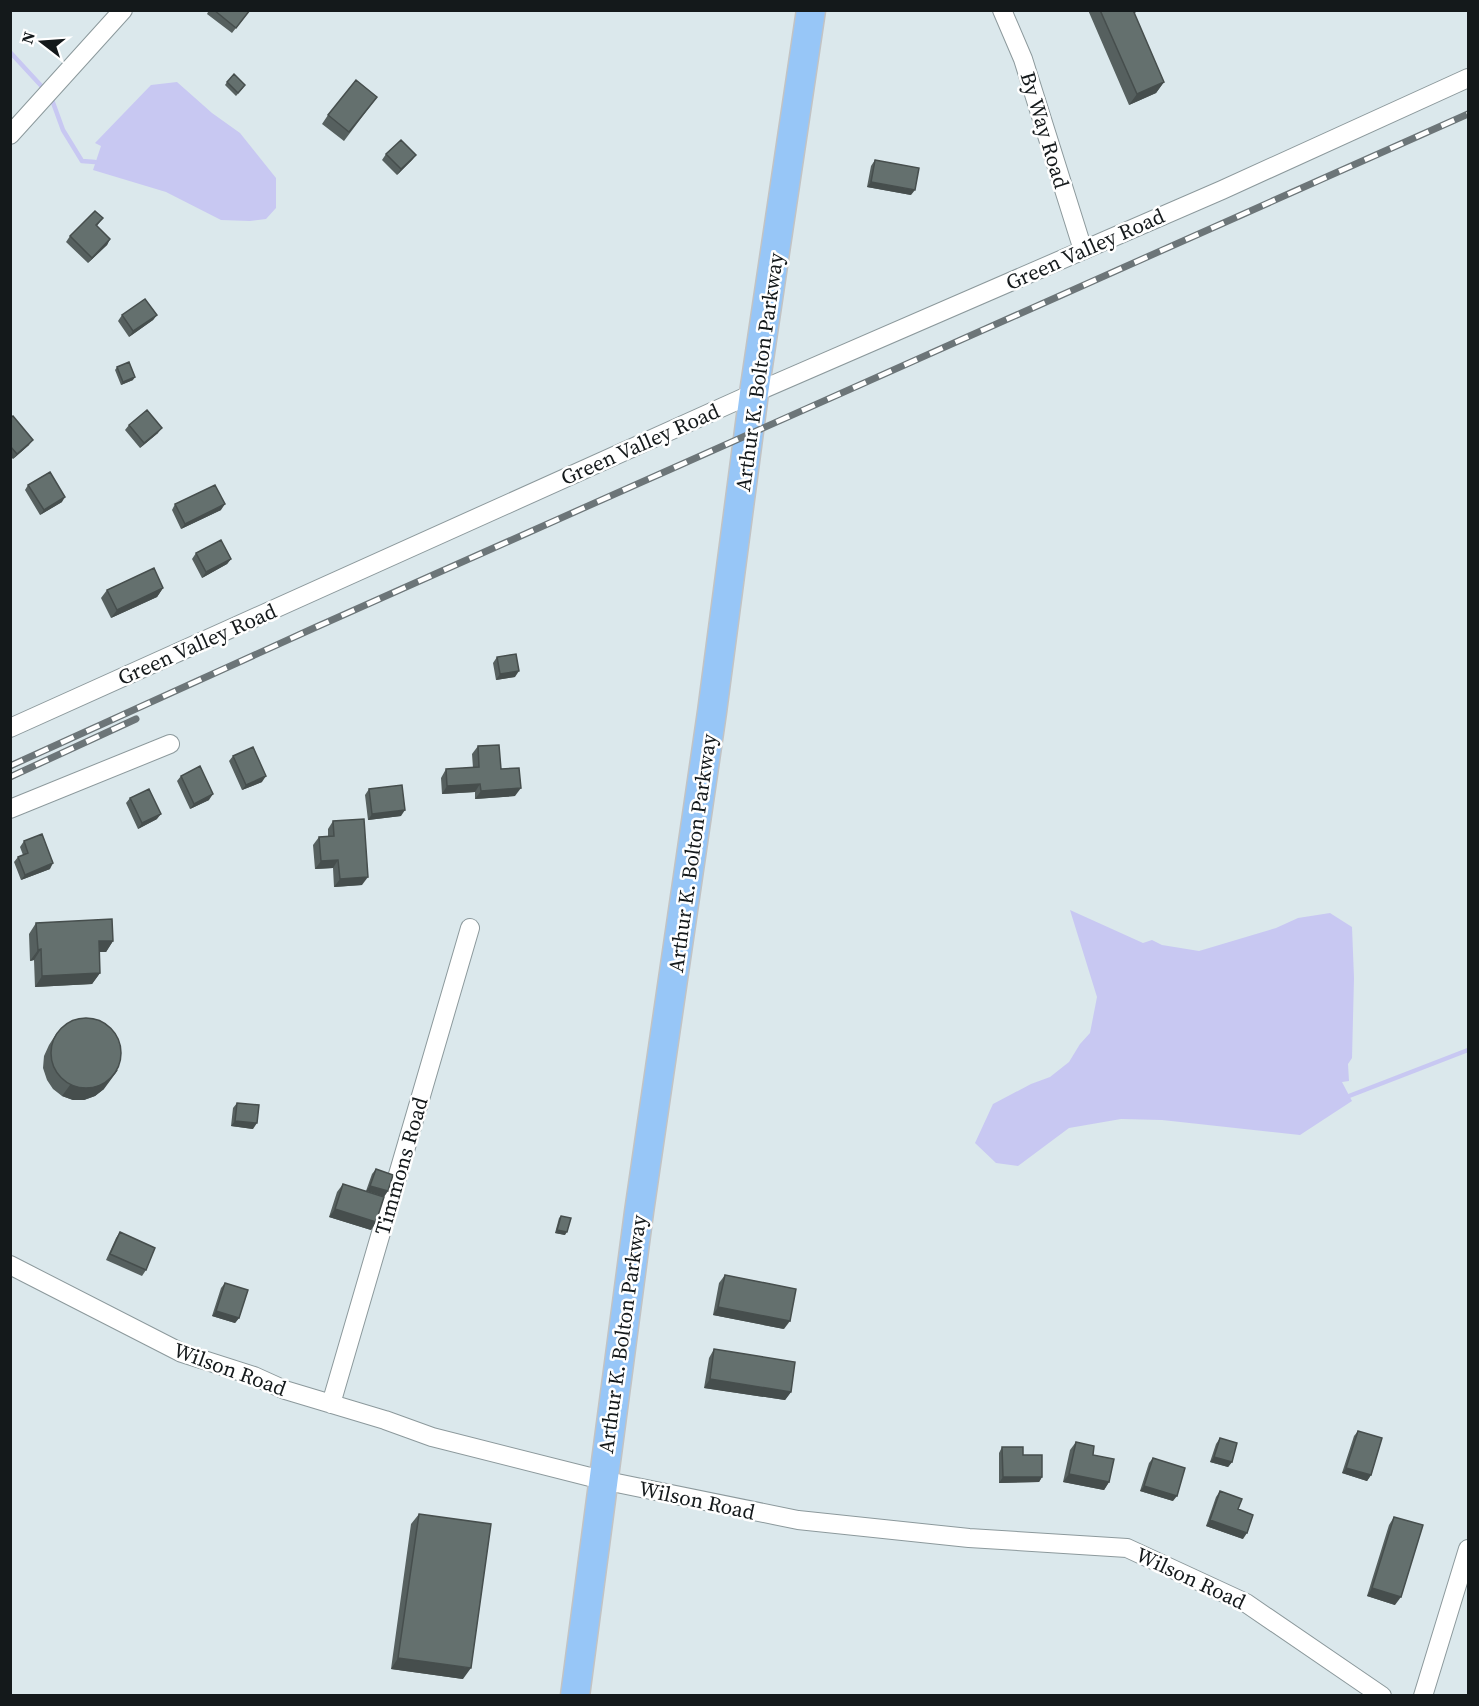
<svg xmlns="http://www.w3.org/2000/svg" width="1479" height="1706" viewBox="0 0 1479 1706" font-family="'Source Serif 4',serif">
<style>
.water{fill:#c8c8f2}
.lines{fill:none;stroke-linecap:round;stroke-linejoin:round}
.stream{stroke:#c8c8f2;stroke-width:4.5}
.street-casing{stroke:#8c999c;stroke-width:20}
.primary-casing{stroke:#c2c3c4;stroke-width:31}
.street{stroke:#fff;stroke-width:18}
.primary{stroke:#97c6f7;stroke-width:28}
.rail-casing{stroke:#6c7578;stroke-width:7}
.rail{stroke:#fff;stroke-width:4.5;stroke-dasharray:14;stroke-linecap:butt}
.wall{fill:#56605f}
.shaded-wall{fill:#464e4d}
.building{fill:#64706e;stroke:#464e4d;stroke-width:1.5}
.labels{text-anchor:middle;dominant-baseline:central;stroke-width:5;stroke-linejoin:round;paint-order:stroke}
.street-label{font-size:21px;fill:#14191b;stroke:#fff}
</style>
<rect width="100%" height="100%" fill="#dbe8ec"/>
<path class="water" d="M177 82 212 113 240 133 276 178V208L266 219 250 221 221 220 166 192 93 170 101 146 95 143 151 85Z
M1070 910 1143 943 1152 940 1162 945 1199 951 1276 928 1298 918 1330 913 1352 927 1354 978 1352 1058 1348 1064 1349 1081 1342 1082 1352 1101 1300 1135 1162 1120 1121 1119 1069 1128 1018 1166 996 1163 975 1143 993 1104 1031 1084 1050 1077 1069 1062 1080 1044 1090 1033 1097 997Z"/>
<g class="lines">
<path class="stream" d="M10 52 46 91
M51 97 63 130 82 161 95 162
M1349 1096 1468 1050"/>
<g class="street-casing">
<path id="street" d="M1002 10 1023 59 1083 250
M10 135 123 10
M10 728 754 393 1222 190 1468 78
M10 809 170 744
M10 1265 182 1353 254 1376 285 1390 385 1420 432 1437 602 1480 798 1520 969 1538 1127 1548 1246 1603 1382 1696
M331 1404 470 928
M1423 1696 1468 1549"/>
</g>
<g class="primary-casing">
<path id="primary" d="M575 1696 639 1212 712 712 754 393 811 10"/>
</g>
<use href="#street" class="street"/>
<use href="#primary" class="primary"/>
<g class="rail-casing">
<path id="rail" d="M10 766 314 628 1468 114
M10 777 136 719"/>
</g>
<use href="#rail" class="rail"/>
</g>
<path class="wall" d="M209 10H250L232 33 207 14Z
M1088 10H1138L1134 14 1164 82 1156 93 1129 105Z
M227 82 243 88 236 96 225 85Z
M377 97 344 141 322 124 328 115Z
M386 154 416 155 412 160 397 175 382 160Z
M875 160 911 195 867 187 871 166Z
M103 218 97 226 110 239 107 245 88 263 66 242 70 236Z
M122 315H157L153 320 129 337 118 321Z
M117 367 133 380 121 385 115 370Z
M10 418 29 445 13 459 10 456Z
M129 425 158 433 140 448 125 430Z
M28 485 62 502 40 515 25 490Z
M175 504 221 510 181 529 172 510Z
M196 553 231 559 227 564 202 578 192 559Z
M163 588 157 597 111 618 101 598 107 590Z
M497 657 515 677 496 680 493 663Z
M478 746 501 769 515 796 475 799V792L442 794 441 778 446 769 473 768 472 754Z
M233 756 262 782 242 790 229 761Z
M181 776 209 800 190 809 177 781Z
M369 789 401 816 368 820 365 795Z
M130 798 157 819 138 829 126 803Z
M333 821 362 885 334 887 333 868 315 869 313 845 319 837H328V829Z
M24 841 50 869 21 880 14 862 18 857 23 855 20 847Z
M36 923 113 941 106 952H99L100 973 92 984 35 987 34 960 30 961 29 934Z
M56 1034 104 1089 95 1096 84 1100H73L62 1096 53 1089 47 1080 43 1068 44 1056 49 1045Z
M237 1103 253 1129 231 1126 233 1108Z
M376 1169 393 1175 366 1191 372 1174Z
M343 1184 376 1222 371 1230 329 1217 337 1192Z
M561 1216 565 1235 555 1233 559 1218Z
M120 1232 146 1270 142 1276 106 1260 116 1238Z
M725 1275 784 1329 713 1315 719 1283Z
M225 1283 239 1318 235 1323 212 1316 221 1288Z
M714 1349 791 1392 785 1400 704 1388 709 1358Z
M1358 1431 1371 1475 1367 1481 1342 1473 1354 1436Z
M1220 1438 1232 1462 1228 1467 1210 1462 1216 1444Z
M1076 1442 1093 1455 1109 1482 1104 1490 1063 1482 1070 1450Z
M1002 1447 1023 1455 1042 1477 1039 1482 999 1483V1453Z
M1153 1458 1173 1501 1140 1491 1149 1463Z
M1220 1491 1243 1539 1206 1526 1216 1497Z
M419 1514 463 1679 391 1669 411 1524Z
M1394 1517 1395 1605 1367 1596 1389 1525Z"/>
<path class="shaded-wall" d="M1164 82 1156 93 1129 105 1137 94Z
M416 155 412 160 397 175 401 169Z
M871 182 915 190 911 195 867 187Z
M110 239 107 245 88 263 92 258Z
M157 315 153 320 129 337 133 331Z
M135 377 133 380 121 385 123 382Z
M162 428 158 433 140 448 144 443Z
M33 440 29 445 13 459 17 454Z
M65 497 62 502 40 515 44 510Z
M225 504 221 510 181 529 185 524Z
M231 559 227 564 202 578 206 572Z
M163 588 157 597 111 618 117 610Z
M519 671 515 677 496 680 500 674Z
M266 776 262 782 242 790 246 785Z
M480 784 475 792 442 794 447 786Z
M521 788 515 796 475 799 481 791Z
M213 794 209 800 190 809 194 804Z
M405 810 401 816 368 820 372 814Z
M161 814 157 819 138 829 142 823Z
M338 860 333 868 315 869 321 861Z
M53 863 50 869 21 880 25 875Z
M368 877 362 885 334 887 340 879Z
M99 941H113L106 952H91Z
M41 949 34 960 30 961 38 950Z
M100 973 92 984 35 987 42 976Z
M118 1070 104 1089 95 1096 84 1100H73L62 1096 70 1085Z
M235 1121 257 1123 253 1129 231 1126Z
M370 1186 388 1191 384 1197 366 1191Z
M335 1209 376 1222 371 1230 329 1217Z
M557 1230 567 1232 565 1235 555 1233Z
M718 1307 790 1321 784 1329 713 1315Z
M216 1311 239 1318 235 1323 212 1316Z
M710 1379 791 1392 785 1400 704 1388Z
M1214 1457 1232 1462 1228 1467 1210 1462Z
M1346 1468 1371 1475 1367 1481 1342 1473Z
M1069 1474 1109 1482 1104 1490 1063 1482Z
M1003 1477H1042L1039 1482 999 1483Z
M1144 1486 1177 1496 1173 1501 1140 1491Z
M1210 1520 1247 1533 1243 1539 1206 1526Z
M1372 1588 1401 1597 1395 1605 1367 1596Z
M398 1658 471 1668 463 1679 391 1669Z"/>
<path class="building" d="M214 10H250L236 28Z
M1100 10H1133L1164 82 1137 94Z
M234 74 245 85 238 93 227 82Z
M356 80 377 97 349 132 328 115Z
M401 140 416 155 401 169 386 154Z
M875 160 919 168 915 190 871 182Z
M95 211 103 218 96 225 110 239 92 258 70 236Z
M145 299 157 315 133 331 122 315Z
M129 362 135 377 123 382 117 367Z
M147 410 162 428 144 443 129 425Z
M13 416 33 440 17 454 10 446V418Z
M50 472 65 497 44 510 28 485Z
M215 485 225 504 185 524 175 504Z
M221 540 231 559 206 572 196 553Z
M154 568 163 588 117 610 107 590Z
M516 654 519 671 500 674 497 657Z
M499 745 501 769 519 768 521 788 481 791 480 784 447 786 446 769 479 767 478 746Z
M253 747 266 776 246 785 233 756Z
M200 766 213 794 194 804 181 776Z
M402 785 405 810 372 814 369 789Z
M149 789 161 814 142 823 130 798Z
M364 819 368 877 340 879 338 860 321 861 319 837 334 836 333 821Z
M42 834 53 863 25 875 18 857 28 853 24 841Z
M112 919 113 941H99L100 973 42 976 41 949 38 950 36 923Z
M51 1053a35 35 0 1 1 70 0a35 35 0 1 1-70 0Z
M237 1103 259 1105 257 1123 235 1121Z
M376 1169 393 1175 388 1191 370 1186Z
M343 1184 384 1197 376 1222 335 1209Z
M561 1216 571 1218 567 1232 557 1230Z
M120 1232 155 1248 146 1270 110 1254Z
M725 1275 796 1289 790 1321 718 1307Z
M225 1283 248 1290 239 1318 216 1311Z
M714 1349 795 1362 791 1392 710 1379Z
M1358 1431 1382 1438 1371 1475 1346 1468Z
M1220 1438 1237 1443 1232 1462 1214 1457Z
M1076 1442 1094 1446 1093 1455 1114 1459 1109 1482 1069 1474Z
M1002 1447H1023V1455H1042V1477H1003Z
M1153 1458 1185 1468 1177 1496 1144 1486Z
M1220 1491 1242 1499 1238 1509 1253 1515 1247 1533 1210 1520Z
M419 1514 491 1524 471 1668 398 1658Z
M1394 1517 1423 1525 1401 1597 1372 1588Z"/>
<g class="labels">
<g class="street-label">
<text transform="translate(1045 130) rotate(73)">By Way Road</text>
<text transform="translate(1085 249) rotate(-24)">Green Valley Road</text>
<text transform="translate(759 372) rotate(-82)">Arthur K. Bolton Parkway</text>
<text transform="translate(640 444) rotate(-24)">Green Valley Road</text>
<text transform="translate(197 644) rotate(-24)">Green Valley Road</text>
<text transform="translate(692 853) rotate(-82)">Arthur K. Bolton Parkway</text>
<text transform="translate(401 1166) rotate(-74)">Timmons Road</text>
<text transform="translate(622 1334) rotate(-82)">Arthur K. Bolton Parkway</text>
<text transform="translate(230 1369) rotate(20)">Wilson Road</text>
<text transform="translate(697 1500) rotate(12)">Wilson Road</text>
<text transform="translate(1191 1578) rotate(25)">Wilson Road</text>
</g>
</g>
<rect width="1479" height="1706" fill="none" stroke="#14191b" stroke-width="24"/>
<g transform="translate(42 42) rotate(287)" stroke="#ffffff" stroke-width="4.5" paint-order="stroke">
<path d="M0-4.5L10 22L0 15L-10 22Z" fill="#14191b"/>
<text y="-9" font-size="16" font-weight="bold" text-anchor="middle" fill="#14191b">N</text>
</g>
</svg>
